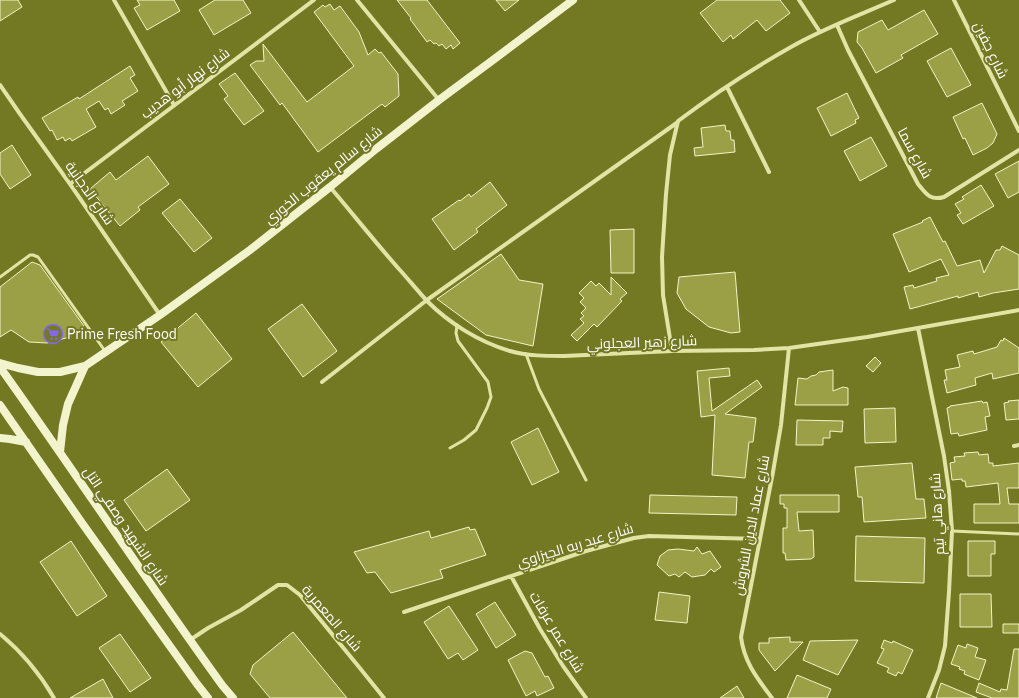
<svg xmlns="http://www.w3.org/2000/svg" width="1019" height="698" viewBox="0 0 1019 698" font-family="'IBM Plex Sans',Cairo,sans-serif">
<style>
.building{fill:#9ba046;stroke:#f1f4c7}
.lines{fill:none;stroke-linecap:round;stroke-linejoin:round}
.lane{stroke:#e1e4a4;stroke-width:3}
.street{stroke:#e1e4a4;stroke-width:4}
.secondary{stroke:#f1f4cd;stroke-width:8}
.labels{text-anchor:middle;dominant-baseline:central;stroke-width:4;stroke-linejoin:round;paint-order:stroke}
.street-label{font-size:14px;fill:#fff;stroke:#737922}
.poi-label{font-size:14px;fill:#fff;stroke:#737922;text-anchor:start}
</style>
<rect width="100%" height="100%" fill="#737922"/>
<path class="building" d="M0 0H18L22 7 0 21Z
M137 0H174L180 11 147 30 134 8 140 5Z
M215 0H243L251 13 214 35 199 10Z
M397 0H427L460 43 453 49 451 45 446 49 442 44 439 46 436 43 434 44 430 40 427 42 410 19 411 18Z
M496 0H519L505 11Z
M717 0H780L790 13 766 31 757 20 733 39 731 35 723 42 700 13Z
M330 4 334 10 340 6 359 32 368 55 375 49 379 53 381 52 398 74 399 96 385 107 382 104 318 152 282 103 280 105 250 65 256 61H264L263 44 307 102 354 66 314 12 323 5 325 7Z
M924 10 938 34 901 55 903 58 876 73 862 48 857 42 858 32 882 20 888 30Z
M951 48 971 85 947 97 927 61Z
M130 66 135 75 130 78 138 91 122 101 125 105 111 114 108 108 105 110 99 101 86 109 96 127 72 141 70 138 65 141 63 137 57 140 52 130 50 131 42 118 78 97 79 99Z
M235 73 264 111 244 125 224 99 228 96 219 84Z
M847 93 859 118 855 120 856 123 831 136 817 108Z
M982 103 997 134 993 143 987 148 973 155 965 138 963 139 953 117Z
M725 125 726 131H730L731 140H734L735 152 695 156 694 148 703 147 701 128Z
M871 137 887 166 860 181 844 151Z
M12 145 31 175 10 189 0 174V153Z
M148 156 169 184 138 207 140 210 120 226 90 189 110 172 116 180Z
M1019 161V192L1008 198 995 174Z
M490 182 507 205 476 229 478 232 454 250 432 219 459 200 460 201 469 194 471 197Z
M981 185 994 206 963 224 957 215 961 213 955 204 964 199 962 197Z
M180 199 212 238 194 252 162 213Z
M930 217 943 242 945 241 957 266 980 260 984 273 996 250H1000L1002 246 1019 255V289L993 293 979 297 978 292 958 298V296L910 309 904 287 913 285 914 288 937 281 936 278 949 275 941 259 909 272 893 234 923 222 922 221Z
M634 229V273H611L610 230Z
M501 254 519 280 543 284 533 346 486 335 437 299Z
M32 262 40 265 84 326 70 337 47 343 29 342 11 330 0 337V287Z
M735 272 740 332 731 333 709 327 686 309 677 293 679 277Z
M611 277 627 293 620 299 622 301 597 327 594 324 577 341 571 335 584 323 580 319 584 316 581 313 586 308 580 302 584 298 579 293 591 281 596 286 599 283 611 295Z
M302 304 337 351 303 377 268 329Z
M196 313 232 359 198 387 161 342Z
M1004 338 1019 348V373L993 379 992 373 975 378 976 385 947 393 944 380H947L945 370 960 367 957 355 973 351 974 354 997 347 1001 340 1003 341Z
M875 357 881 363 873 372 866 366Z
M729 368 730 376 709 378 712 411 757 380 762 387 725 414 756 418 753 442H749L745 478 712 475 715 415 701 417 697 371Z
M833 370V391L843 387 848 388V405H795L798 378 807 379 811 376 816 375 819 372Z
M1019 400V419L1006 420 1004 403 1009 402 1008 401Z
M982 401 983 403 987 402 990 416 985 417 987 430 959 436 958 433 951 434 947 408 950 407V406Z
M895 408 896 442 865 443 864 409Z
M797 420 843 421 842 432 830 431V438H823V445H796Z
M538 428 559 472 532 485 511 442Z
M978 452 979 455 988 454 989 463H993V466L1019 463V488H1007L1009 504H1019V523H974V504H1000L998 483 966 487 965 481H962V479L952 480 950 463 955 462 954 457 965 456 964 453Z
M912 463 916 499H924L926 518 864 522 862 497H858L855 467Z
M167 469 190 500 146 531 124 500Z
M650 495 737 497 736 515 649 513Z
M780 495H839V512H797L799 531 813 530 814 557 811 559 786 560 785 553H783V528H787V508H784V504H780Z
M469 527 470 530 475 529 486 555 440 570 443 578 391 593 375 572 367 573 354 552 429 531 431 538Z
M856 536 925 538 924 583 855 581Z
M71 541 107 596 77 616 40 562Z
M968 541H995V554H991V576H968Z
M697 547 702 554 710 551 721 567 714 572 711 569 705 575 692 577 685 572 679 577 675 574 669 576 657 565 660 556 668 550 678 549 694 551Z
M659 592 690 596 687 623 655 620Z
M960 594H991L992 627H960Z
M495 602 516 635 496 648 476 614Z
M449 606 478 650 463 660 458 653 448 659 424 622Z
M1003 624H1019V633H1003Z
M293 632 347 698H270L250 674 253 665Z
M120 634 151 678 130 692 99 648Z
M790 637V642H803L775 671 759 650V643H769V638Z
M858 640 838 675 803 660 810 641Z
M884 640 892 643 893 641 913 650 902 674 898 672 896 676 887 672 889 668 877 663 884 649 881 648Z
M967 644 978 648 975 657 986 660 979 680 964 674 965 671 959 669 960 667 951 664 958 645 966 648Z
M1014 649H1019V698H992L976 692 979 683 1000 692 1001 689 1007 690Z
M525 651 532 653 545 677 548 676 554 688 537 696 535 691 526 696 508 660Z
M797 675 831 689 827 698H787Z
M103 679 113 698H70Z
M941 683 977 698H936Z
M737 686 744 698H720Z"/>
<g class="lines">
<path class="lane" d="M0 277 30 255H33L38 257 105 351
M526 354 539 389 586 480
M450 448 464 440 476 430 487 408 491 397 488 382 458 341 456 333 457 325
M952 531 1019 534"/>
<path class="street" d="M114 0 174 105
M357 0 439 100
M799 0 820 32
M954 0 1019 131
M837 25 848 50 918 184C926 194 930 201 944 197L1019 150
M0 85 20 114 70 184 160 315
M727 87 769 172
M70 184 314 0
M330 187C353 214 375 242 399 269 408 279 417 290 427 301 449 323 479 342 510 351 527 356 546 356 564 356L672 351 754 350 789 348 867 337 1019 310
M918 328 944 456 949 491 952 531 949 592 945 646 939 670 928 698
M672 351 663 295 662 257 666 194 670 155 678 121C714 94 752 69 791 47 824 28 860 15 894 0
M322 382 427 300 678 122
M1014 446 1019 445
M511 576 540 629 563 666 586 698
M404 612 586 551 634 538 649 536 759 539
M0 634C22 652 40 674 54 698
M190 640 208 628 241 610 278 585H287L300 595 359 667 384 698
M772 698C757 678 744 662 741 637L773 472 781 425 789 348"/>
<path class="secondary" d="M0 363 18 368 38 372H60L85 366 160 315 250 250 330 187 376 149 439 100 493 60 573 0
M0 367C75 472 146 580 222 685L233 698
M0 405 82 523 197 684 208 698
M0 438 10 439 26 442
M60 452 63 425 68 404 85 366"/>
</g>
<defs>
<g id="supermarket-ring" transform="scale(1)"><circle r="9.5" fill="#737922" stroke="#8567f0" stroke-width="1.5"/><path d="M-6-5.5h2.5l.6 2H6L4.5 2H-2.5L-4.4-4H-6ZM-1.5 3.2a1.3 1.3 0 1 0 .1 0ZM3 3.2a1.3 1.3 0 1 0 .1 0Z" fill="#8567f0"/></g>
</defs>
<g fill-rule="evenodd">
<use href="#supermarket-ring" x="53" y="334"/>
</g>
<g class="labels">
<g class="street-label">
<text transform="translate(991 50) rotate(64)">شارع جفين</text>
<text transform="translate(185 83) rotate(-37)">شارع نهار أبو هديب</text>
<text transform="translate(915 153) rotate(61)">شارع سما</text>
<text transform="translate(323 175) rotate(-39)">شارع سالم يعقوب الخوري</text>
<text transform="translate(90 193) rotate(55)">شارع الدجانية</text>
<text transform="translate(642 342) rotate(-2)">شارع زهير العجلوني</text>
<text transform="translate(937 514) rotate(-93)">شارع هاني تيم</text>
<text transform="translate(751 525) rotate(-79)">شارع عماد الدين الشروش</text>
<text transform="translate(126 526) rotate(56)">شارع الشهيد وصفي التل</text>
<text transform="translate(575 545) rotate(-17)">شارع عبد ربه الجيزاوي</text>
<text transform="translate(332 618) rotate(49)">شارع المعمرية</text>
<text transform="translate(557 632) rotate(59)">شارع عمر عرفات</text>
</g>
<g class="poi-label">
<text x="67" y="334">Prime Fresh Food</text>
</g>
</g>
</svg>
